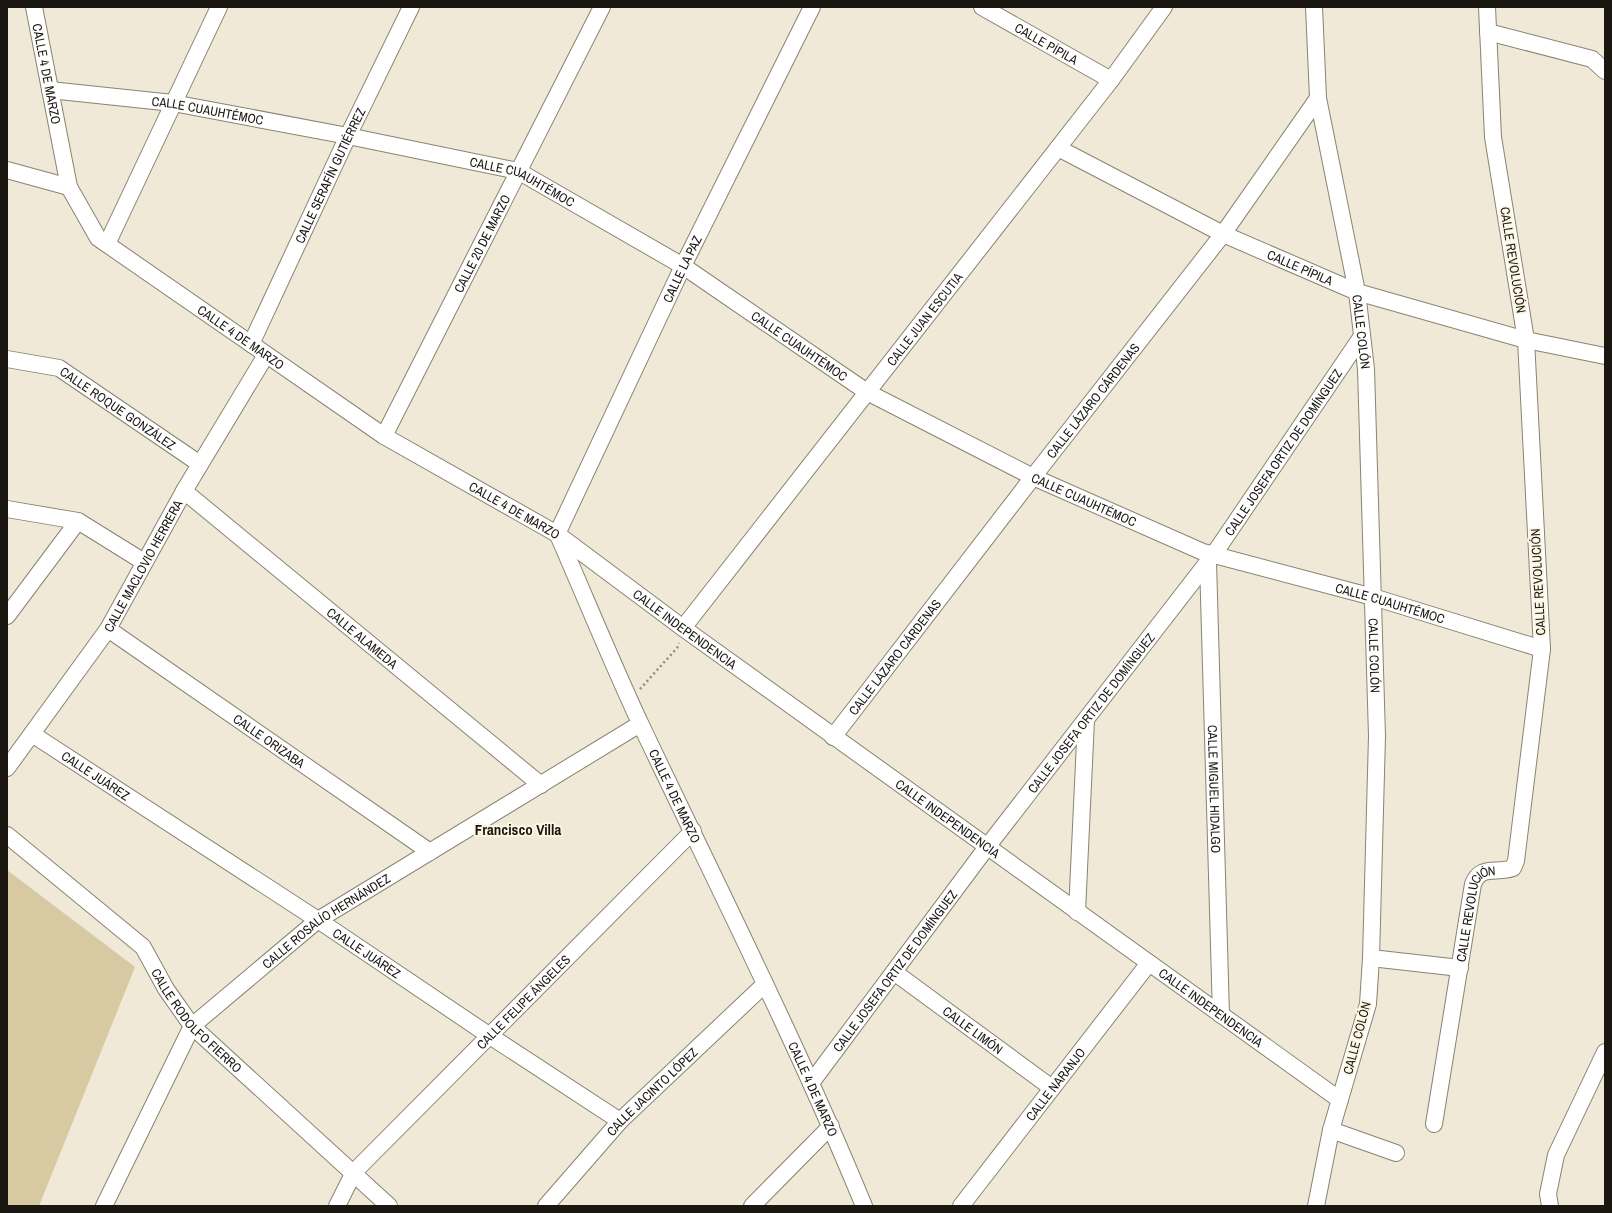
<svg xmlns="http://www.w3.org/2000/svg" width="1612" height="1213" viewBox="0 0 1612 1213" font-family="'Archivo Narrow',sans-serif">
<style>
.green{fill:#d7c9a1}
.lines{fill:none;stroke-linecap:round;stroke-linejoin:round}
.minor-casing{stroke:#898372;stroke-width:18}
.path{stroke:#918c7f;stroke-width:2.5;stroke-dasharray:2 3;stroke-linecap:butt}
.minor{stroke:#fff;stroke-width:16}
.labels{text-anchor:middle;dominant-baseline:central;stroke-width:4;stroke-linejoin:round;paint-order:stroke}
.street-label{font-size:13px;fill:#191710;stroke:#fdf6e4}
.quarter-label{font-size:15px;font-weight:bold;fill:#191710;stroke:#fdf6e4}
</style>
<rect width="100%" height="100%" fill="#f0e9d7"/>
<path class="green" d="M7 870 135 967 39 1206H7Z"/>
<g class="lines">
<g class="minor-casing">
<g id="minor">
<path id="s1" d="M34 7 69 187 98 238 384 436 557 534 683 628 1340 1100"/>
<path id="s2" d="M982 7 1111 80"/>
<path id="s3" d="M1314 7 1318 98 1357 292 1366 369 1377 736 1371 958 1368 1004 1331 1130 1316 1206"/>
<path d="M1488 32 1592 59 1605 71"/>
<path id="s4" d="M50 90 173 103 348 136 518 171 683 266 867 392 1033 477 1203 552 1373 597 1542 649"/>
<path id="s5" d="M1058 148 1223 234 1357 292 1526 340 1605 356"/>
<path d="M7 170 69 187"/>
<path d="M107 244 219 7"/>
<path id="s6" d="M251 344 348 136 411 7"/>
<path id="s7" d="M7 359 59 368 200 464"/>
<path id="s8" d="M384 436 602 7"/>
<path id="s9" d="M184 491 541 785"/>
<path d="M7 509 78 521 144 562"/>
<path id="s10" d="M557 534 683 266 812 7"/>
<path id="s11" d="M558 535C586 599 612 663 641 725 717 885 797 1043 864 1206"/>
<path id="s12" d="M1208 562 1221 1015"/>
<path d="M7 616 78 521"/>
<path id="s13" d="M683 628 1111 80 1164 7"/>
<path id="s14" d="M108 629 430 852"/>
<path id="s15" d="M32 734 318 920 490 1036 620 1121"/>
<path id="s16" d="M833 737 1033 477 1223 234 1318 98"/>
<path id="s17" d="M7 768 108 629 184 491 266 355"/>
<path id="s18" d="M7 835 143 947 166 989 192 1026 389 1206"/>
<path d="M1077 912 1086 720"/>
<path d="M1371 958 1460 968"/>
<path id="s19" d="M894 972 1052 1088"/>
<path id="s20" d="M811 1083 987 847 1214 554 1362 336"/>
<path id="s21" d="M1434 1124 1473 884C1481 864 1496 874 1513 868L1516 861 1542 649 1526 340 1493 137 1487 7"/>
<path d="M1331 1130 1396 1153"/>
<path id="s22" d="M104 1206 192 1026 318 920 640 724"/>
<path id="s23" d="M337 1206 354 1172 693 831"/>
<path id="s24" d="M546 1206 620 1121 765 984"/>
<path d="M752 1206 831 1126"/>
<path id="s25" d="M961 1206 1149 963"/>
<path d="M1550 1206 1548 1194 1556 1155 1605 1052"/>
</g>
</g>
<path class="path" d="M640 689 677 648 679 643"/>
<use href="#minor" class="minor"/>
</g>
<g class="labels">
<g class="street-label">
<text stroke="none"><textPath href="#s2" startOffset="74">CALLE PÍPILA</textPath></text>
<text stroke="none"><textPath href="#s1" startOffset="68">CALLE 4 DE MARZO</textPath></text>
<text stroke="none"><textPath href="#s4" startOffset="159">CALLE CUAUHTÉMOC</textPath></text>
<text stroke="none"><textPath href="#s6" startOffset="186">CALLE SERAFÍN GUTIÉRREZ</textPath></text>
<text stroke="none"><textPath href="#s4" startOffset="483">CALLE CUAUHTÉMOC</textPath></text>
<text stroke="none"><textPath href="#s8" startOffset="216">CALLE 20 DE MARZO</textPath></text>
<text transform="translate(1513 260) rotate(81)">CALLE REVOLUCIÓN</text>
<text stroke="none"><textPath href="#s5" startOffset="270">CALLE PÍPILA</textPath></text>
<text stroke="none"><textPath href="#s10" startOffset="293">CALLE LA PAZ</textPath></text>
<text stroke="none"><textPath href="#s13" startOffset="392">CALLE JUAN ESCUTIA</textPath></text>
<text stroke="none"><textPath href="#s3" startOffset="329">CALLE COLÓN</textPath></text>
<text stroke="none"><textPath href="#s1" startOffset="416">CALLE 4 DE MARZO</textPath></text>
<text stroke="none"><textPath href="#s4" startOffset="807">CALLE CUAUHTÉMOC</textPath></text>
<text stroke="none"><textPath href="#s16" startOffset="425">CALLE LÁZARO CÁRDENAS</textPath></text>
<text stroke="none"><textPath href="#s7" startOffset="124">CALLE ROQUE GONZÁLEZ</textPath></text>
<text stroke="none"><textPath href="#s20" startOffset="788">CALLE JOSEFA ORTIZ DE DOMÍNGUEZ</textPath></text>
<text stroke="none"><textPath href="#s4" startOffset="1131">CALLE CUAUHTÉMOC</textPath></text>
<text stroke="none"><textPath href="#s1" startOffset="740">CALLE 4 DE MARZO</textPath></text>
<text stroke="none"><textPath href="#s17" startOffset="244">CALLE MACLOVIO HERRERA</textPath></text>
<text transform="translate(1538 582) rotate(-93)">CALLE REVOLUCIÓN</text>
<text stroke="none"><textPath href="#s4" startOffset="1455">CALLE CUAUHTÉMOC</textPath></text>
<text stroke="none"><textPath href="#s1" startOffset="948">CALLE INDEPENDENCIA</textPath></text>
<text stroke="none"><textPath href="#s9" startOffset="231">CALLE ALAMEDA</textPath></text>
<text stroke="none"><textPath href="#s3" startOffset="653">CALLE COLÓN</textPath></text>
<text stroke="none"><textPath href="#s16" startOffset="101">CALLE LÁZARO CÁRDENAS</textPath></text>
<text stroke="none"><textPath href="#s20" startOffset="464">CALLE JOSEFA ORTIZ DE DOMÍNGUEZ</textPath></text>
<text stroke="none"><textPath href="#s14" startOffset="196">CALLE ORIZABA</textPath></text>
<text stroke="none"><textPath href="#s15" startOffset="76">CALLE JUÁREZ</textPath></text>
<text stroke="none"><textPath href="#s12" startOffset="227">CALLE MIGUEL HIDALGO</textPath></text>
<text stroke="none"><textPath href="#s11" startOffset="286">CALLE 4 DE MARZO</textPath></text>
<text stroke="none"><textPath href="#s1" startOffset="1272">CALLE INDEPENDENCIA</textPath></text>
<text stroke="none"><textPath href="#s21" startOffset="218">CALLE REVOLUCIÓN</textPath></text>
<text stroke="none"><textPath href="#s22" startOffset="371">CALLE ROSALÍO HERNÁNDEZ</textPath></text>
<text stroke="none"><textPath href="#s15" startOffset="400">CALLE JUÁREZ</textPath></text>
<text stroke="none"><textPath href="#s20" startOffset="140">CALLE JOSEFA ORTIZ DE DOMÍNGUEZ</textPath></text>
<text stroke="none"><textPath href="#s23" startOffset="278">CALLE FELIPE ÁNGELES</textPath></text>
<text stroke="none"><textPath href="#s1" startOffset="1596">CALLE INDEPENDENCIA</textPath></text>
<text stroke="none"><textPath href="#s18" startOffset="268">CALLE RODOLFO FIERRO</textPath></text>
<text stroke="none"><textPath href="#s19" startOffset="98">CALLE LIMÓN</textPath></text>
<text transform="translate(1357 1038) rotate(-75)">CALLE COLÓN</text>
<text stroke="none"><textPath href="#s25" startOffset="154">CALLE NARANJO</textPath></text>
<text stroke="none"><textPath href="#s11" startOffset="610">CALLE 4 DE MARZO</textPath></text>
<text stroke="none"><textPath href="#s24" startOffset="156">CALLE JACINTO LÓPEZ</textPath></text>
</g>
<g class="quarter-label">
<text x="518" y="829">Francisco Villa</text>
</g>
</g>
<rect width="1612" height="1213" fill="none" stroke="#191710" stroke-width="16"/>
</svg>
